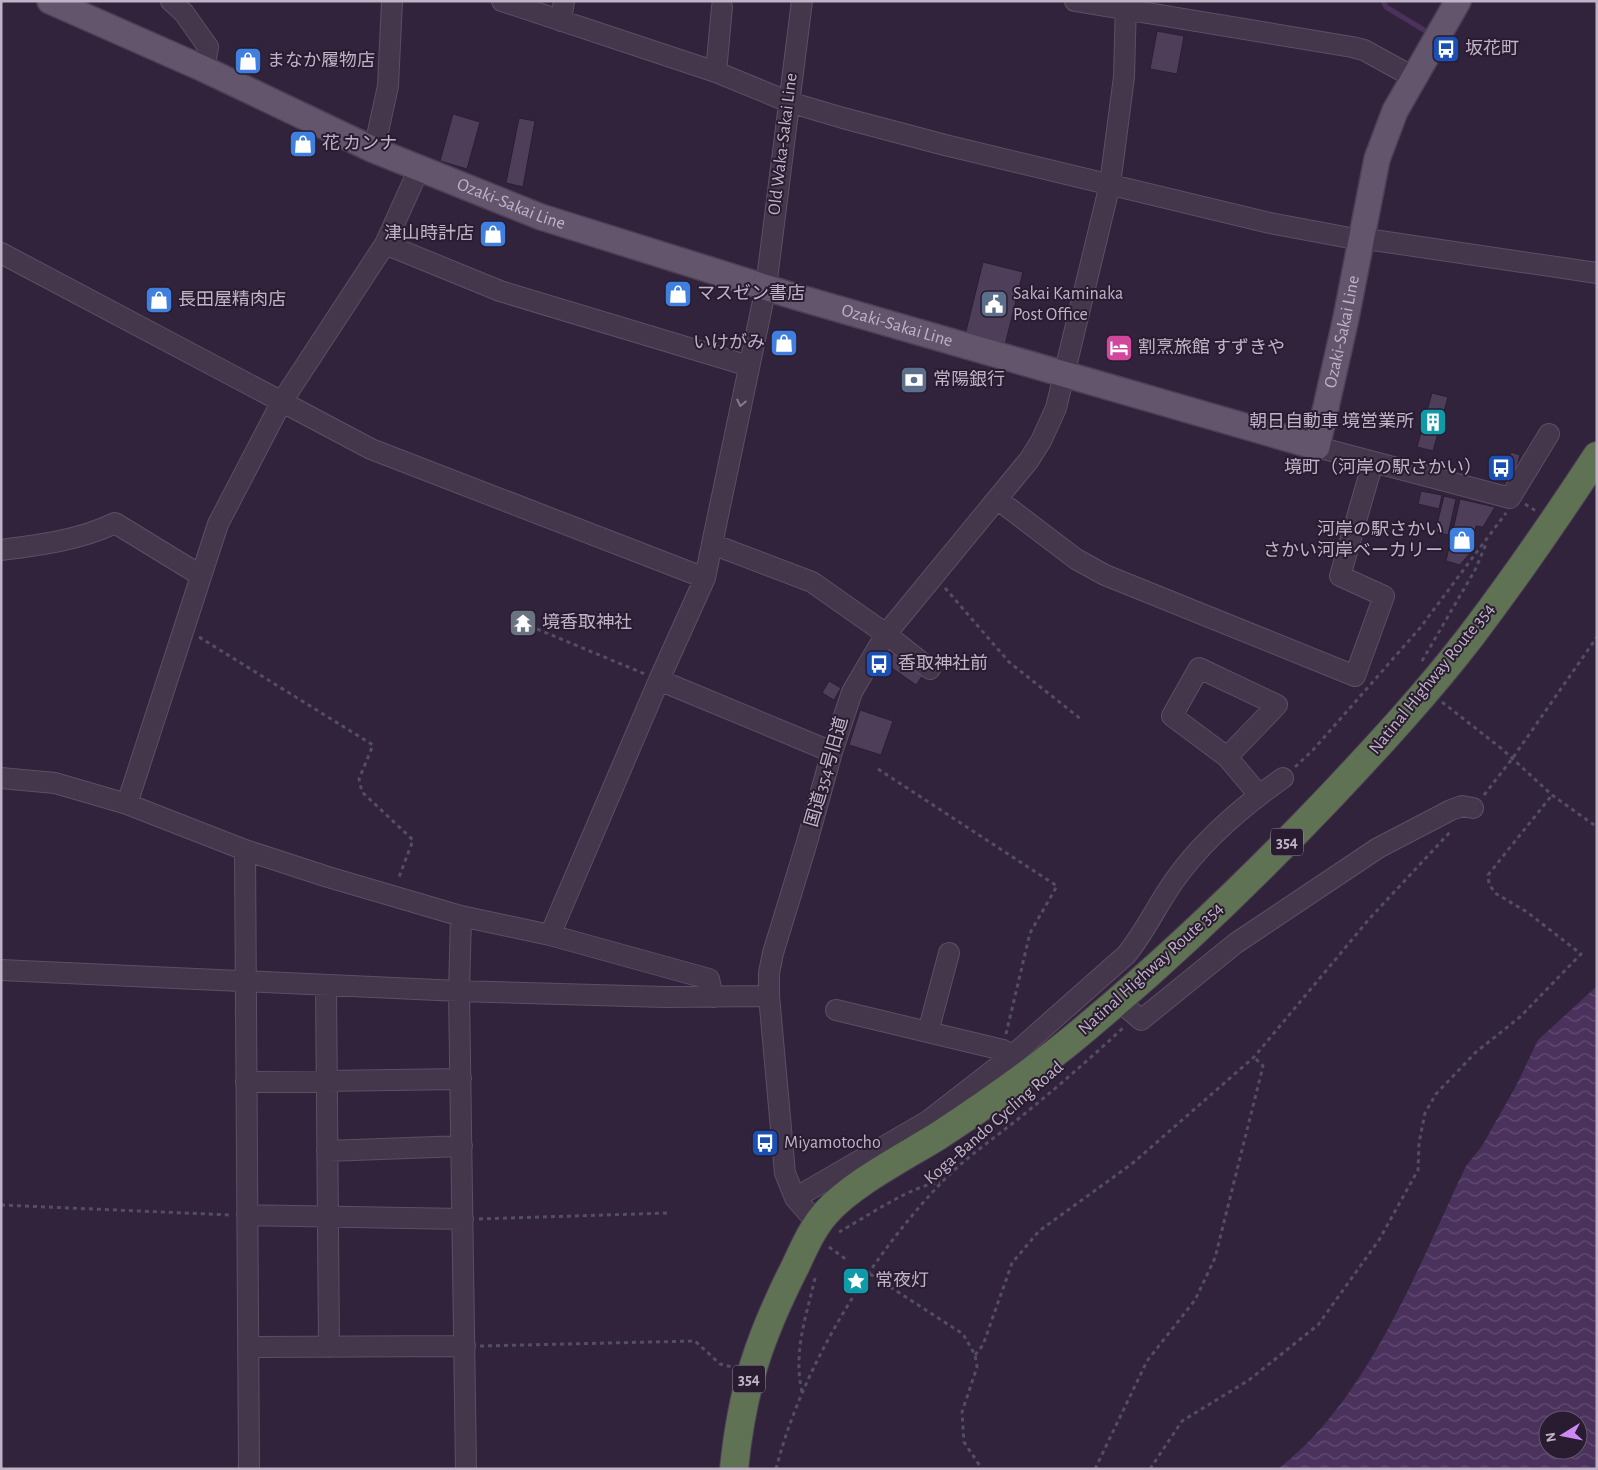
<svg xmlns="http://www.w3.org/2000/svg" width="1598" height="1470" viewBox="0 0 1598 1470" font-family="'Alegreya Sans','Noto Sans JP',sans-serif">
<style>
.water{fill:url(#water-waves);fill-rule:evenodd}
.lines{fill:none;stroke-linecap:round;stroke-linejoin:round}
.stream{stroke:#4a325d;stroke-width:5}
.building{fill:#4e3e59;stroke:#2b1e33}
.minor-casing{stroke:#5c4f64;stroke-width:22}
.major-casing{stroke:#4d4055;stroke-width:28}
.highway-casing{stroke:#4c3f54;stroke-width:30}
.path{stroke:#524e65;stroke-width:3;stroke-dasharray:4 4;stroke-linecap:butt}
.minor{stroke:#44374c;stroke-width:20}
.major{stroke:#63556c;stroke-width:25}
.highway{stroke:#607254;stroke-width:28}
.oneway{stroke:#887b90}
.labels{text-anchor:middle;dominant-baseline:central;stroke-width:4;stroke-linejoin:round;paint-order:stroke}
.shield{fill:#291c31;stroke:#93869b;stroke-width:1}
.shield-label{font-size:16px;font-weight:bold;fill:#c0b3c8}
.poi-label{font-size:18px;fill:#c0b3c8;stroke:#291c31;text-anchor:start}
.street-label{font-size:18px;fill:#c0b3c8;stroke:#291c31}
</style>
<defs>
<pattern id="water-waves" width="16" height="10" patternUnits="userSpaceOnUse" patternTransform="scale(1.25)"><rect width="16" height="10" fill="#4a325d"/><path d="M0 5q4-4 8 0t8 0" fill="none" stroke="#624d73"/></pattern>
</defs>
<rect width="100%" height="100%" fill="#32233c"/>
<path class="water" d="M1597 986V1469H1278C1368 1400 1418 1267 1466 1166L1482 1146 1517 1084 1538 1040ZM1548 1420H1578V1450H1548Z"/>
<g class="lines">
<path class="stream" d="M1383 1 1386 7 1424 30"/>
</g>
<path class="building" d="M1157 31 1184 36 1177 74 1150 69Z
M453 114 480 122 467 169 440 161Z
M519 118 535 121 523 187 506 183Z
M983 262 1023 272 1005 345 965 335Z
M1432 393 1448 397 1433 451 1417 447Z
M1511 452 1520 455 1513 481 1504 478Z
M1421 491 1442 495 1439 509 1418 504Z
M1444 496 1456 499 1448 535 1435 532Z
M1460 499 1495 507 1483 527 1476 526 1471 552 1460 565 1446 561Z
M895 651 925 672 916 685 886 664Z
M829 681 841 688 834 700 822 693Z
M860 710 893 721 881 755 849 745Z"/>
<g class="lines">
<g class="minor-casing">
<path id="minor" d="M171 1 184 13 208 47 204 69
M502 1 716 72 789 102 843 118 945 145 1270 223 1350 238 1373 240 1597 273
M802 1 766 287 712 544 705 578 659 680 832 752
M1075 1 1352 47 1364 50 1413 77
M561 21 564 1
M716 72 722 7
M374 150 388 86 392 1
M385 244 500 291 749 366
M1 253 371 449 705 578
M1317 447 1510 498 1549 434
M997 499 1076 559 1105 575 1355 676 1384 596 1340 576 1373 462
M712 544 812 582 886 634 930 669
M1 550C40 545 80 540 115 523L200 575
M1227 757 1277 705 1199 668 1172 716 1227 757 1259 795
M1 778 55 783 127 804 245 850 328 877 461 916 459 991 466 1469
M127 804 218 524 281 403 385 244 419 169
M245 850 249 1469
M461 916 550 935 709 979 713 997
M550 935 659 680
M1 970 459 991 665 997 769 996
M326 985 329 1347
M1118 1000 1141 1020 1236 943 1378 848 1451 810 1462 806 1473 808
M836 1010 1003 1050 1013 1055
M928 1032 949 953
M246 1082 461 1079
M327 1151 462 1146
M795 1198 928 1121 1013 1055 1126 955C1145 932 1157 905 1174 881 1203 840 1243 806 1283 778
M247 1215 463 1219
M818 1224 795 1198 785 1173 769 996V973L773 953 807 842 832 752 852 692 886 634 1029 460 1041 441 1056 408 1110 184 1124 77 1126 1
M248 1347 465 1346"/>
</g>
<g class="major-casing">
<g id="major">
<path id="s1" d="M50 1 204 69 374 150 541 217 790 295 1317 447 1346 318 1377 159 1395 111 1458 1"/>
</g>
</g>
<g class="highway-casing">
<path id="highway" d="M734 1469C742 1389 759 1338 795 1267 804 1248 812 1229 825 1214 851 1184 904 1157 938 1136 990 1102 1040 1067 1087 1027 1173 955 1254 877 1331 796 1379 745 1428 692 1471 636 1515 578 1557 517 1597 456"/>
</g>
<path class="path" d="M1525 504 1536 511
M945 588 1009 662 1082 720
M537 629 645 674
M199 637 373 745 359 779 362 792 413 840 398 880
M1422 661 1475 570 1487 542
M1442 702 1502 749 1552 795 1597 827
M1295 767 1313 750 1420 628 1506 513
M878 769 1057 886 1030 933 1006 1034
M1484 795 1512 759 1597 637
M1 1205 231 1215
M479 1219 667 1213
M839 1232C863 1219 915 1183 940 1183
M829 1247 847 1260
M870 1274 963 1334 975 1355 977 1367 962 1412 964 1442 982 1469
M480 1346 695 1341 720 1364 732 1367
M975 1355 983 1345 1012 1263 1039 1231 1133 1163 1254 1057 1370 918 1451 831
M802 1392C793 1352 806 1317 815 1278
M776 1469C802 1367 869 1259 941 1183 967 1156 999 1135 1028 1111 1061 1084 1093 1056 1125 1026
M1095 1469 1147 1361 1195 1300 1215 1258 1263 1066 1254 1057
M1150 1469 1182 1421 1249 1380 1318 1325 1379 1240 1418 1170 1419 1143 1425 1113 1436 1094 1476 1052 1520 1017 1581 954 1527 912 1495 893 1489 884 1488 875 1552 795"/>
<use href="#minor" class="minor"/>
<use href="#major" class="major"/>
<use href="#highway" class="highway"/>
</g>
<defs><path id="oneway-chevron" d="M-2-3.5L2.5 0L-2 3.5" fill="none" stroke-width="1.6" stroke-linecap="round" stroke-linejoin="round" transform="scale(1.25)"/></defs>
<use class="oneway" href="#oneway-chevron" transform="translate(741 403) rotate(102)"/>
<defs>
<g id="bus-square" transform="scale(1.4375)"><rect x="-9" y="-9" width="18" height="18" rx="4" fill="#1a4fb4" stroke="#291c31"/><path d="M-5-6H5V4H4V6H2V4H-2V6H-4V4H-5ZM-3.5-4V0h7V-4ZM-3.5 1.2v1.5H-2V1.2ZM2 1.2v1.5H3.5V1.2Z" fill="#fff"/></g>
<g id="shop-square" transform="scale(1.4375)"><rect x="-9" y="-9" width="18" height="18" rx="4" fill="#3f7fe0" stroke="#291c31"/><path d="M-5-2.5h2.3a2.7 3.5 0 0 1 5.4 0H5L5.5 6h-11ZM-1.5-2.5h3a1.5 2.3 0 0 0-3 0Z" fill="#fff"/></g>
<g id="civic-square" transform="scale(1.4375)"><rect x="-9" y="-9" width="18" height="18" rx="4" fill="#5c6f8a" stroke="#291c31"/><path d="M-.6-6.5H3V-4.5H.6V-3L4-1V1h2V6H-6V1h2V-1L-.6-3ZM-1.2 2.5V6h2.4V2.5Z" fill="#fff"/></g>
<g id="hotel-square" transform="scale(1.4375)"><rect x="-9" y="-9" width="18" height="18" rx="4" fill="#d1479c" stroke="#291c31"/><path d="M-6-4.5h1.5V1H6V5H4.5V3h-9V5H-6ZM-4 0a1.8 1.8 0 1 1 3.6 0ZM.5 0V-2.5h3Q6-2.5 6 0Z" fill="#fff"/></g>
<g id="bank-square" transform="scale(1.4375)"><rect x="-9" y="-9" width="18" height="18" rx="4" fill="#5c6f8a" stroke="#291c31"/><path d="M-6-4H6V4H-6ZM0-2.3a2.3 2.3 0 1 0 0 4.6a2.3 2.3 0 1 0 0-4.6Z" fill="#fff"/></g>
<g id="building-square" transform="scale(1.4375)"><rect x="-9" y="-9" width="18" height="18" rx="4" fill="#0f9aa8" stroke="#291c31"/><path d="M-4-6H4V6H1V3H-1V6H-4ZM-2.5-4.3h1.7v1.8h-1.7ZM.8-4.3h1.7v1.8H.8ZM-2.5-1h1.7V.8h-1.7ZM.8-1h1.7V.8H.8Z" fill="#fff"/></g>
<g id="temple-square" transform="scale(1.4375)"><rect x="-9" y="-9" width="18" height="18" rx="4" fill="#6b7280" stroke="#291c31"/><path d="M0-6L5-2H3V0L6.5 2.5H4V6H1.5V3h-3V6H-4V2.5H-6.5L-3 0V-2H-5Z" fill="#fff"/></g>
<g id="sight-square" transform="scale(1.4375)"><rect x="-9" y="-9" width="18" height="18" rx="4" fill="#0f9aa8" stroke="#291c31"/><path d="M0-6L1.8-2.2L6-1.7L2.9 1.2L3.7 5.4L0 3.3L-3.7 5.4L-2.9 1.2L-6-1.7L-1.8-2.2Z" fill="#fff"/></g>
</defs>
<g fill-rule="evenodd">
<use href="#bus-square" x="1446" y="49"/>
<use href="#shop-square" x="248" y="61"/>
<use href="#shop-square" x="303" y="144"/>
<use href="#shop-square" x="493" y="234"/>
<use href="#shop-square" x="678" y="294"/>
<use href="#shop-square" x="159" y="300"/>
<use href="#civic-square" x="994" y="304"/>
<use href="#shop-square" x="784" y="343"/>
<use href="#hotel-square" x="1119" y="348"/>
<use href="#bank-square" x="914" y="380"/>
<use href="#building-square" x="1433" y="422"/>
<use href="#bus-square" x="1501" y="468"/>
<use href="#shop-square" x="1462" y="540"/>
<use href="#temple-square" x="523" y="623"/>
<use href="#bus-square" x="879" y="664"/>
<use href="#bus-square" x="765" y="1143"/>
<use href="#sight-square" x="856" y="1281"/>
</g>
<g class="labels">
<g class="shield">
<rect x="1271" y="828.5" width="32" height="27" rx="4"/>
<rect x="733" y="1365.5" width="32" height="27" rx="4"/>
</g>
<g class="shield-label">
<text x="1287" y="842">354</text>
<text x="749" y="1379">354</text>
</g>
<g class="poi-label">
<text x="1465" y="49">坂花町</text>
<text x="267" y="61">まなか履物店</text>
<text x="322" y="144">花 カンナ</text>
<text x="474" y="234" text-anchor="end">津山時計店</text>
<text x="697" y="294">マスゼン書店</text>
<text x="1013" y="294">Sakai Kaminaka<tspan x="1013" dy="21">Post Office</tspan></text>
<text x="178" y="300">長田屋精肉店</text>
<text x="765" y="343" text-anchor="end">いけがみ</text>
<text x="1138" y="348">割烹旅館 すずきや</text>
<text x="933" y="380">常陽銀行</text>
<text x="1414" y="422" text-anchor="end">朝日自動車 境営業所</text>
<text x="1482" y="468" text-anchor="end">境町（河岸の駅さかい）</text>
<text x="1443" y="530" text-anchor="end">河岸の駅さかい<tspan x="1443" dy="21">さかい河岸ベーカリー</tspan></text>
<text x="542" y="623">境香取神社</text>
<text x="898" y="664">香取神社前</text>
<text x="784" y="1143">Miyamotocho</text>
<text x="875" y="1281">常夜灯</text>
</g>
<g class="street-label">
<text transform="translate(783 144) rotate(-83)">Old Waka-Sakai Line</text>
<text stroke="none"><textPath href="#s1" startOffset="504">Ozaki-Sakai Line</textPath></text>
<text stroke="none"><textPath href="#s1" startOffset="909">Ozaki-Sakai Line</textPath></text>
<text stroke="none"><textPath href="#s1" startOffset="1464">Ozaki-Sakai Line</textPath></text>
<text transform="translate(1432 679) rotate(-51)">Natinal Highway Route 354</text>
<text transform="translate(827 772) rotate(-74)">国道354号旧道</text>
<text transform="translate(1151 969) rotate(-42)">Natinal Highway Route 354</text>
<text transform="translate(994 1123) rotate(-41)">Koga-Bando Cycling Road</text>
</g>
</g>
<rect width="1598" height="1470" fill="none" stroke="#c0b3c8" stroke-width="5"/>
<g transform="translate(1563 1435) rotate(260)"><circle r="24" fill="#291c31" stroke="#65586d"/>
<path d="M0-4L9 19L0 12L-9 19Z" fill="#cc89f6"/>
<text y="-8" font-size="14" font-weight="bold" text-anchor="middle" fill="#c0b3c8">N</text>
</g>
</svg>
